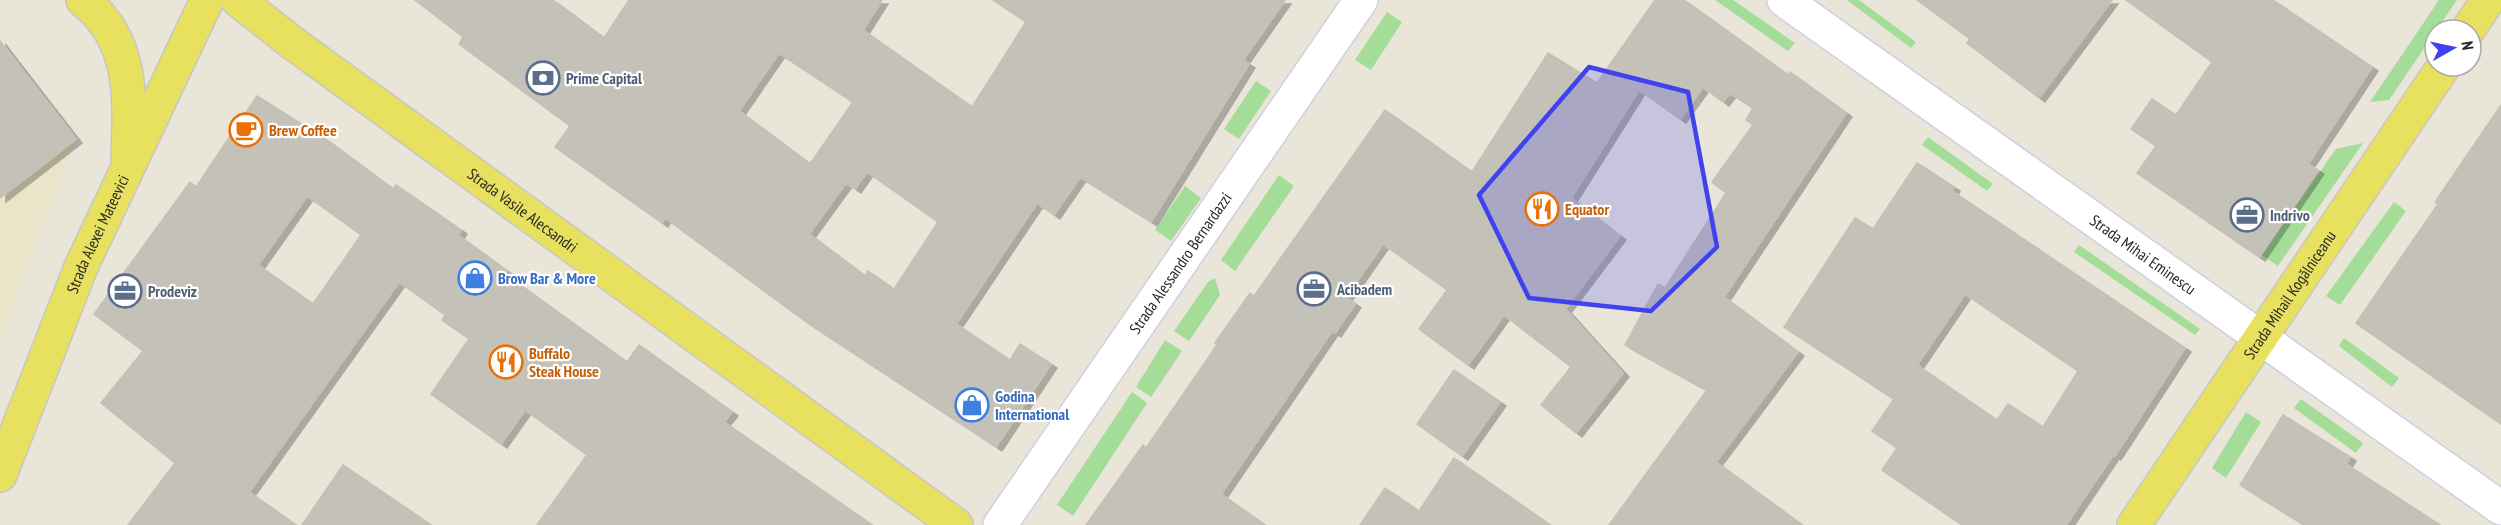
<svg xmlns="http://www.w3.org/2000/svg" width="2501" height="525" viewBox="0 0 2501 525" font-family="'PT Sans Narrow',sans-serif">
<style>
.education{fill:#eae5c9}
.green{fill:#a3dd98}
.building{fill:#c4c1b9;stroke:#c4c1b3;stroke-width:1.5;fill-rule:evenodd;filter:url(#shadow)}
.lines{fill:none;stroke-linecap:round;stroke-linejoin:round}
.minor-casing{stroke:#cfcfe0;stroke-width:36}
.major-casing{stroke:#c7c7c7;stroke-width:36}
.minor{stroke:#fff;stroke-width:33}
.major{stroke:#e8e05f;stroke-width:33}
.marked{fill:#4042ef;fill-opacity:0.2;stroke:#4042ef;stroke-width:4.5;stroke-linejoin:round}
.labels{text-anchor:middle;dominant-baseline:central;stroke-width:4.5;stroke-linejoin:round;paint-order:stroke}
.service-label{font-size:16px;font-weight:bold;fill:#4e5e75;stroke:#fff;text-anchor:start}
.food-label{font-size:16px;font-weight:bold;fill:#c56008;stroke:#fff;text-anchor:start}
.street-label{font-size:16px;fill:#272727;stroke:#fff}
.shop-label{font-size:16px;font-weight:bold;fill:#366cbe;stroke:#fff;text-anchor:start}
</style>
<defs>
<filter id="shadow"><feDropShadow dx="6" dy="4" stdDeviation="0" flood-color="#0004"/></filter>
</defs>
<rect width="100%" height="100%" fill="#e9e5d9"/>
<path class="education" d="M0 44H3L76 139 0 338Z"/>
<path class="green" d="M1715 0H1733L1795 43 1788 51Z
M1847 0H1859L1916 42 1911 48Z
M2439 0H2457L2389 100 2370 102Z
M1387 12 1402 22 1371 70 1355 60Z
M1256 81 1271 91 1239 139 1224 129Z
M1928 137 1993 184 1987 191 1922 145Z
M2363 143 2278 266 2262 255 2336 149Z
M1279 175 1294 186 1235 271 1221 260Z
M1185 186 1201 198 1171 241 1155 230Z
M2394 202 2406 211 2340 305 2326 296Z
M2079 245 2200 329 2195 335 2074 252Z
M1215 278 1220 295 1189 341 1174 331 1208 282Z
M2344 338 2399 378 2392 387 2339 346Z
M1165 340 1182 351 1151 397 1136 387Z
M1132 392 1147 403 1073 516 1057 505Z
M2301 399 2363 443 2356 453 2294 408Z
M2246 412 2261 422 2226 478 2212 468Z"/>
<path class="building" d="M415 0H553L604 38 629 0H882L863 30 972 107 1026 22 993 0H1285L1243 60 1249 64 1151 222 1080 177 1054 215 1037 203 956 324 1010 360 1020 344 1051 364 996 447 809 324 665 218 662 223 555 147 570 126 459 44 463 37ZM779 53 853 102 810 164 739 111ZM867 172 938 222 894 289 868 271 865 276 809 234 846 183 855 189Z
M1655 0H1684L1788 75 1790 72 1846 113 1724 297 1798 352 1716 462 1802 525H1609L1707 390 1625 345 1658 284 1665 288 1726 193 1712 182 1753 125 1746 120 1753 108 1730 93 1723 102 1703 87 1680 119 1639 90 1571 198 1620 236 1565 309 1623 373 1576 433 1541 405 1571 367 1504 315 1468 365 1419 329 1447 290 1383 244 1346 297 1355 304 1335 333 1332 331 1221 494 1265 525H1086L1143 445 1146 448 1217 345 1215 343 1250 293 1254 296 1385 110 1472 172 1548 53 1597 83Z
M1917 0H2112L2039 98 1967 43 1970 39Z
M2126 0H2273L2372 67 2308 164 2318 170 2259 257 2137 173 2156 146 2131 129 2152 99 2176 115 2212 62Z
M0 41 76 139 0 198Z
M257 96 327 140 393 189 396 185 461 230 458 235 507 271 505 274 627 362 639 345 732 412 724 422 872 525H537L587 455 525 410 501 444 431 394 469 339 442 320 445 315 399 282 249 492 296 525H128L175 463 101 403 143 351 94 314 190 182 196 187ZM307 196 361 235 313 304 258 265Z
M2501 105V424L2356 323 2438 204 2435 202Z
M1917 163 1954 187 1952 191 2185 348 2115 456 2113 455 2066 525H1962L1882 470 1897 448 1872 431 1894 399 1784 327 1855 218 1873 229ZM1965 294 2078 371 2043 427 2008 404 1997 420 1917 365Z
M1454 370 1500 402 1462 456 1417 424Z
M2283 415 2350 457 2346 464 2440 525H2304L2240 485Z
M1454 458 1550 525H1360L1385 488 1419 511Z
M343 465 431 525H302Z"/>
<g class="lines">
<g class="minor-casing">
<g id="minor">
<path id="s1" d="M1784 0 2501 508"/>
<path id="s2" d="M1000 525 1361 0"/>
</g>
</g>
<g class="major-casing">
<g id="major">
<path d="M83 0C134 40 130 98 128 157"/>
<path id="s3" d="M238 0 294 44 956 525"/>
<path d="M2468 30 2488 0"/>
<path id="s4" d="M0 475 81 267 207 0"/>
<path id="s5" d="M2134 525 2444 66"/>
</g>
</g>
<use href="#minor" class="minor"/>
<use href="#major" class="major"/>
</g>
<path class="marked" d="M1589 67 1688 92 1717 247 1651 311 1529 298 1479 195Z"/>
<defs>
<g id="bank-ring" transform="scale(1.725)"><circle r="9.5" fill="#fff" stroke="#5c6f8a" stroke-width="1.5"/><path d="M-6-4H6V4H-6ZM0-2.3a2.3 2.3 0 1 0 0 4.6a2.3 2.3 0 1 0 0-4.6Z" fill="#5c6f8a"/></g>
<g id="cafe-ring" transform="scale(1.725)"><circle r="9.5" fill="#fff" stroke="#e8710a" stroke-width="1.5"/><path d="M-5.5-4.5H6V0H3Q3 3.5 0 3.5H-2.5Q-5.5 3.5-5.5 0ZM3-3.2v2h1.7v-2ZM-6 4.5H4V6H-6Z" fill="#e8710a"/></g>
<g id="restaurant-ring" transform="scale(1.725)"><circle r="9.5" fill="#fff" stroke="#e8710a" stroke-width="1.5"/><path d="M-5-6h1v4h1v-4h1v4h1v-4h1v5L-1.5 .5V6h-2V.5L-5-1ZM5-6V6H3V1.5H1.5Q1.5-4 5-6Z" fill="#e8710a"/></g>
<g id="office-ring" transform="scale(1.725)"><circle r="9.5" fill="#fff" stroke="#5c6f8a" stroke-width="1.5"/><path d="M-6-3h4V-5.5h4V-3h4V5H-6ZM-1-4.5V-3h2v-1.5ZM-6 0V1H6V0Z" fill="#5c6f8a"/></g>
<g id="shop-ring" transform="scale(1.725)"><circle r="9.5" fill="#fff" stroke="#3f7fe0" stroke-width="1.5"/><path d="M-5-2.5h2.3a2.7 3.5 0 0 1 5.4 0H5L5.5 6h-11ZM-1.5-2.5h3a1.5 2.3 0 0 0-3 0Z" fill="#3f7fe0"/></g>
</defs>
<g fill-rule="evenodd">
<use href="#bank-ring" x="543" y="78"/>
<use href="#cafe-ring" x="246" y="130"/>
<use href="#restaurant-ring" x="1542" y="209"/>
<use href="#office-ring" x="2247" y="215"/>
<use href="#shop-ring" x="475" y="278"/>
<use href="#office-ring" x="1314" y="289"/>
<use href="#office-ring" x="125" y="291"/>
<use href="#restaurant-ring" x="506" y="362"/>
<use href="#shop-ring" x="972" y="405"/>
</g>
<g class="labels">
<g class="service-label">
<text x="566" y="78">Prime Capital</text>
<text x="2270" y="215">Indrivo</text>
<text x="1337" y="289">Acibadem</text>
<text x="148" y="291">Prodeviz</text>
</g>
<g class="food-label">
<text x="269" y="130">Brew Coffee</text>
<text x="1565" y="209">Equator</text>
<text x="529" y="353">Buffalo<tspan x="529" dy="18">Steak House</tspan></text>
</g>
<g class="street-label">
<text stroke="none"><textPath href="#s3" startOffset="354">Strada Vasile Alecsandri</textPath></text>
<text stroke="none"><textPath href="#s4" startOffset="260">Strada Alexei Mateevici</textPath></text>
<text stroke="none"><textPath href="#s1" startOffset="440">Strada Mihai Eminescu</textPath></text>
<text stroke="none"><textPath href="#s2" startOffset="318">Strada Alessandro Bernardazzi</textPath></text>
<text stroke="none"><textPath href="#s5" startOffset="278">Strada Mihail Kogălniceanu</textPath></text>
</g>
<g class="shop-label">
<text x="498" y="278">Brow Bar &amp; More</text>
<text x="995" y="396">Godina<tspan x="995" dy="18">International</tspan></text>
</g>
</g>
<g transform="translate(2453 48) rotate(81)"><circle r="28" fill="#ffffff" stroke="#a9a9a9" stroke-width="1.5"/>
<path d="M0-4.5L10 22L0 15L-10 22Z" fill="#4042ef"/>
<text y="-9" font-size="16" font-weight="bold" text-anchor="middle" fill="#272727">N</text>
</g>
</svg>
